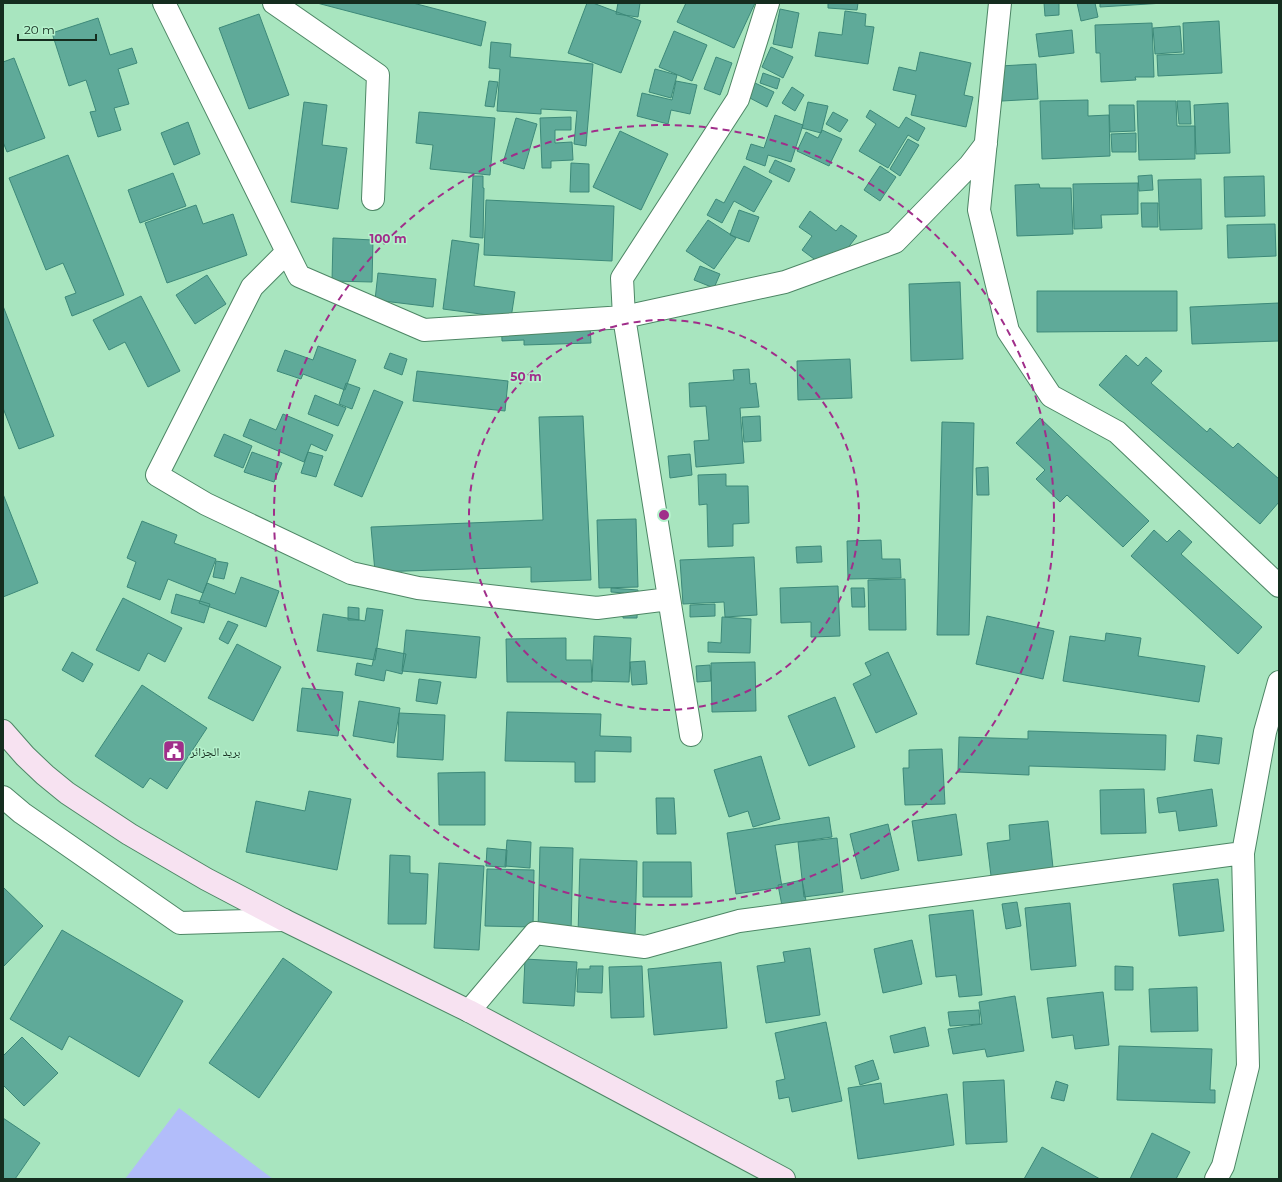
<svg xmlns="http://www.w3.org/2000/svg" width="1282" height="1182" viewBox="0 0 1282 1182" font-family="Montserrat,'Noto Naskh Arabic',sans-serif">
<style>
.green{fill:#b2bdfa}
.building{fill:#5faa99;stroke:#3d8979}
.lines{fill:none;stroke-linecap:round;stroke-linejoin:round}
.minor-casing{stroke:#4d8665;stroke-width:24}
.secondary-casing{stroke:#4d8665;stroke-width:24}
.minor{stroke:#fff;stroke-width:22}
.secondary{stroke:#f7e2f1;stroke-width:22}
.ring{fill:none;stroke:#a02e8a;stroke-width:2;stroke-dasharray:7 5}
.labels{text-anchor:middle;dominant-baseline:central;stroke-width:3;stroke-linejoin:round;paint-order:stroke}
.poi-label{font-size:12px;fill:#152d1f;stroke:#b5f2cc;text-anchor:start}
.centre{fill:#a02e8a;stroke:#b5f2cc;stroke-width:2}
.ring-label{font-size:12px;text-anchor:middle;font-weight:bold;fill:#a02e8a;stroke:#b5f2cc;stroke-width:3;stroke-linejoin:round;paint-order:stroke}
</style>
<rect width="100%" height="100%" fill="#a8e5bf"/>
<path class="green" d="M179 1108 273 1179H125Z"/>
<path class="building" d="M317 3H413L486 22 481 46Z
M587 3H593L641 21 621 73 568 53Z
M618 3H640L638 17 616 14Z
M686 3H755L734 48 677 22Z
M828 3H858L857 10 828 8Z
M1044 3H1059V15L1045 16Z
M1077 3H1095L1098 17 1081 21Z
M1100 3H1164L1100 7Z
M780 9 799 13 792 48 773 44Z
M845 11 866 14 865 26 874 27 868 64 815 56 819 32 842 35Z
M259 14 289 95 249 109 219 28Z
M98 18 110 55 132 48 137 63 118 69 129 104 114 108 121 130 98 137 90 112 96 111 86 80 69 86 52 33Z
M1219 21 1222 73 1158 76 1157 55 1184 54 1183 23Z
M1152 23 1154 77H1135L1136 80 1101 82 1100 53H1096L1095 25Z
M1180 26 1182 52 1155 54 1153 28Z
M1072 30 1074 53 1039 57 1036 34Z
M674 31 707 45 692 81 659 67Z
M491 42 511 44 510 57 593 64 586 146 574 144 577 111 541 109V114L497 111 500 69 489 68Z
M771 47 793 57 783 78 762 67Z
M920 52 971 63 964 95 973 97 966 127 911 115 916 95 893 90 899 67 916 71Z
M716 57 732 63 720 95 704 89Z
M14 58 45 138 7 152 3 142V62Z
M1036 64 1038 99 1002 101 1000 66Z
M655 69 677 75 671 98 649 92Z
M763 73 780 79 777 89 760 83Z
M489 81 498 82 494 107 485 106Z
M676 81 697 85 690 114 671 110 668 124 637 116 642 93 672 100Z
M755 83 774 92 767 107 748 97Z
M792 87 804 95 795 111 782 103Z
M1088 100V116L1109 115 1110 156 1042 159 1040 101Z
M1137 101H1176L1177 126H1195V159L1139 160Z
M1177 101H1190L1191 124H1179Z
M304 102 327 105 322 145 347 148 338 209 291 202Z
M808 102 828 106 821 133 802 128Z
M1228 103 1230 153 1196 154 1194 105Z
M1109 105H1134L1135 131 1110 132Z
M870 110 899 128 906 117 925 128 918 141 908 135 888 168 859 151 876 124 866 117Z
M419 112 495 118 490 175 430 169 433 145 416 143Z
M833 112 848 120 840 132 826 124Z
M775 115 803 125 791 162 768 155 765 166 746 159 751 144 764 148Z
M571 117V130H555V143L572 142 573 160 551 161V168H542L540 118Z
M516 118 537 124 524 169 503 163Z
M188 122 200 154 174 165 161 133Z
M822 130 842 139 829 166 797 151 806 132 818 138Z
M620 131 668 154 641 210 593 187Z
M1136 133V152H1112L1111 134Z
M908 139 919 145 900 176 890 169Z
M68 155 124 295 72 316 65 297 76 293 63 263 46 270 9 178Z
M775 160 795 169 789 182 769 172Z
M571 163 589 164V192H570Z
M744 166 772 181 754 212 734 201 722 223 707 215 716 199 724 203Z
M880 166 896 177 880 201 864 190Z
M173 173 186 206 140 223 128 190Z
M1152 175 1153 190 1139 191 1138 176Z
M473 176H483V188H484L483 238 470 237Z
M1264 176 1265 216 1225 217 1224 177Z
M1201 179 1202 229 1160 230 1158 180Z
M1138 183V214L1101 215 1102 228 1074 229 1073 184Z
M1039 184 1040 188H1071L1073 234 1017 236 1015 185Z
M486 200 614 206 612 261 484 255Z
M1141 203H1158V227H1142Z
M196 205 203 224 233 214 247 255 167 283 145 223Z
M739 210 759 217 749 242 730 235Z
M810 211 836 231 841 225 857 236 830 271 802 250 812 236 799 227Z
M708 220 736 238 714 269 686 251Z
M1275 224 1276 256 1228 258 1227 225Z
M333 238 373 240 372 282 332 281Z
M452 240 479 244 474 286 515 292 511 318 443 309Z
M700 266 720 274 714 288 694 280Z
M378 273 436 279 433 307 375 300Z
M207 275 226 304 195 324 176 295Z
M960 282 963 359 911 361 909 284Z
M1037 291H1177V331L1037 332Z
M141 296 180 371 148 387 125 342 109 350 93 320Z
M1279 303V341L1192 344 1190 307Z
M3 306 54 436 19 449 3 408Z
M589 310 591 343 524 345V340L502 341 501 314Z
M318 346 356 360 345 390 303 374 301 379 277 371 285 350 313 360Z
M390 353 407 359 402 375 384 368Z
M1126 355 1138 366 1146 357 1162 371 1151 383 1207 432 1210 428 1233 448 1238 443 1279 479V502L1260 524 1099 385Z
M850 359 852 398 798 400 797 361Z
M749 369 750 384 756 383 759 407 740 408 744 463 696 467 694 441 709 440 706 406 690 407 689 383 734 380 733 370Z
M417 371 508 381 505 411 413 401Z
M346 383 360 388 352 409 339 404Z
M374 390 403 402 362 497 334 485Z
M315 395 346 408 338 426 308 414Z
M283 414 333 435 326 451 311 444 304 462 243 436 250 419 276 430Z
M583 416 591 580 531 582V567L375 572 371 527 543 520 539 417Z
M760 416 761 441 744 442 742 417Z
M1040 418 1149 521 1123 547 1067 495 1060 502 1036 479 1045 470 1016 443Z
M942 422 974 423 969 635H937Z
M224 434 252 446 243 468 214 456Z
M252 452 282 463 274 482 244 472Z
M308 452 323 456 316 477 301 473Z
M690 454 692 475 670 478 668 456Z
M988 467 989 495H977L976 468Z
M726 474V486H748L749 523 733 524V546L708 547 707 504 699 505 698 475Z
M3 494 38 583 3 597Z
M636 519 638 587 599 588 597 520Z
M142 521 177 535 174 543 216 559 203 593 168 579 160 600 127 587 136 562 127 558Z
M1154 530 1167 542 1179 530 1192 542 1181 554 1262 627 1238 654 1131 556Z
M881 540 882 559H900L901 578 848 579 847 541Z
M821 546 822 562 797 563 796 547Z
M754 557 757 615 725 617 724 602 683 604 680 560Z
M216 561 228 563 224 579 213 577Z
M241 577 279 591 266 627 199 603 207 583 235 594Z
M905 579 906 630H869L868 580Z
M838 586 840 636 811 637V622L781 623 780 588Z
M611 588 638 590 637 618H623L624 593 611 592Z
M851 588H864L865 607H852Z
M176 594 210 604 204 623 171 613Z
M123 598 182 628 165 662 148 653 139 671 96 650Z
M715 604V616L690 617V605Z
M348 607 359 608V620H348Z
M367 608 383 610 375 660 317 651 323 614 365 621Z
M987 616 1054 631 1043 679 976 664Z
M722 617 751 619 750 653 708 652V642L721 643Z
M228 621 238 625 228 644 219 639Z
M406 630 480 637 476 678 402 671Z
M1106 633 1141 638 1138 656 1205 666 1199 702 1063 681 1070 636 1105 641Z
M594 636 631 638 629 682 592 681Z
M566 638V660H591L592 682H507L506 639Z
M237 644 281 667 253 721 208 698Z
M376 648 406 654 402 674 386 670 384 681 355 675 357 663 372 666Z
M72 652 93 664 83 682 62 670Z
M888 652 917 714 876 733 853 684 871 675 865 663Z
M645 661 647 684 632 685 630 662Z
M755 662 756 711 712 712 711 663Z
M710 665 711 681 697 682 696 666Z
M419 679 441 682 437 704 416 701Z
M142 685 207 728 167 789 150 778 143 788 95 756Z
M302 688 343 692 338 736 297 731Z
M835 697 855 747 809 766 788 716Z
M359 701 400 708 394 743 353 736Z
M507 712 601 714 600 736 631 737V752L595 751V782H575V762L505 761Z
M399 713 445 715 443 760 397 757Z
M1028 731 1166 735 1165 770 1029 766V775L958 772 959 737 1028 739Z
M1197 735 1222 738 1219 764 1194 761Z
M942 749 945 804 905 805 903 768H909V750Z
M761 756 780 819 753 827 748 811 729 817 714 770Z
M485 772V825H439L438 773Z
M1144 789 1146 833 1101 834 1100 790Z
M1212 789 1217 826 1179 831 1176 811 1159 813 1157 798Z
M309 791 351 799 337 870 246 852 256 801 305 811Z
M656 798H674L676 834H657Z
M956 814 962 855 918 861 912 821Z
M829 817 832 837 775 845 782 887 736 894 727 833Z
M1048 821 1054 877 992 884 987 843 1010 840 1009 825Z
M888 824 899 870 861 879 850 834Z
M837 838 843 892 804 897 798 842Z
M507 840 531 842 530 868 505 866Z
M540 847 573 848 571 932 538 931Z
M487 848 507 850 506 867 486 866Z
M390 855 410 856V873L428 874 426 924H388Z
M580 859 637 861 635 937 578 935Z
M643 862H691L692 897H643Z
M439 863 484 866 479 950 434 948Z
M487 869 534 870 533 927 485 926Z
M1218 879 1224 931 1179 936 1173 884Z
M802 880 808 911 784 916 778 885Z
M3 887 43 926 3 967Z
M1017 902 1021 926 1006 929 1002 904Z
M1070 903 1076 966 1031 970 1025 908Z
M973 910 982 995 959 997 956 975 936 977 929 915Z
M62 930 183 1001 139 1077 69 1036 62 1050 10 1019Z
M912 940 922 984 883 993 874 949Z
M810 948 820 1015 766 1023 757 966 785 962 783 952Z
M283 958 332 992 259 1098 209 1063Z
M525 959 577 962 574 1006 523 1003Z
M721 962 727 1028 654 1035 648 969Z
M590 966H603L602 993 577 992 578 969H590Z
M642 966 644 1017 611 1018 609 967Z
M1115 966 1133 967V990H1115Z
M1197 987 1198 1031 1151 1032 1149 989Z
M1103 992 1109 1045 1075 1049 1073 1035 1052 1038 1047 998Z
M1015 996 1024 1051 987 1057 985 1049 953 1054 948 1029 982 1024 979 1002Z
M979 1010 980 1024 950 1026 948 1012Z
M826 1022 842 1101 792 1112 789 1097 779 1099 776 1081 785 1079 775 1033Z
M925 1027 929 1046 894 1053 890 1036Z
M22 1037 58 1073 24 1106 3 1085V1056Z
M1119 1046 1212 1049 1210 1090H1215V1103L1117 1100Z
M873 1060 879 1079 860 1085 855 1066Z
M1004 1080 1007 1142 966 1144 963 1082Z
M1056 1081 1068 1085 1064 1101 1051 1098Z
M881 1083 884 1104 947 1094 954 1145 858 1159 848 1088Z
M3 1118 40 1143 15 1179H3Z
M1152 1133 1190 1152 1176 1179H1130Z
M1042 1147 1100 1179H1024Z"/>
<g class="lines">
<g class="minor-casing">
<path id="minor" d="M164 3 299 276 424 330 624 317 785 282 895 242 970 165 986 144
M274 3 378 75 373 199
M1000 3 979 210 1008 331 1051 396 1117 432 1279 586
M287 252 252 287 157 475 206 504 351 573 418 588 597 608 669 599
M691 735 624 317 622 278 738 99 768 3
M3 797 22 813 180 923 284 920
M469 1011 535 933 645 947 739 921 1243 853
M1216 1179 1223 1166 1248 1066 1243 853 1265 732 1279 682"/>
</g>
<g class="secondary-casing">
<path id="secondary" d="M3 731 25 756 45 775 67 793 129 834 206 879 284 920 469 1011 784 1179"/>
</g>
<use href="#minor" class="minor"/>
<use href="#secondary" class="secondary"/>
</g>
<g class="ring">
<circle cx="664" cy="515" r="195"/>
<circle cx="664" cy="515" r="390"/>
</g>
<defs>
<g id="civic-square" transform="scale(1.15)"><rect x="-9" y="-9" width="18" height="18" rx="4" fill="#a02e8a" stroke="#b5f2cc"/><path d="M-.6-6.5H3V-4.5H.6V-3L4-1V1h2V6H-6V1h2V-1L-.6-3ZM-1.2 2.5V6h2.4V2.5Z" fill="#fff"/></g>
</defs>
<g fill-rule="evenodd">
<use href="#civic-square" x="174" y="751"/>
</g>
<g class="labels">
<g class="poi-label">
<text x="190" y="751">بريد الجزائر</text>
</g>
</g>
<circle cx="664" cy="515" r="6" class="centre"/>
<g class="ring-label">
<text x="388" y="243">100 m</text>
<text x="526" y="381">50 m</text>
</g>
<rect width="1282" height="1182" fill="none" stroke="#152d1f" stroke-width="8"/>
<path d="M18 34v6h78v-6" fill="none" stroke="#152d1f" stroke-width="2"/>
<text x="24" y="34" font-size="12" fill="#152d1f" stroke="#b5f2cc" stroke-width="3" paint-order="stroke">20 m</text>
</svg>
